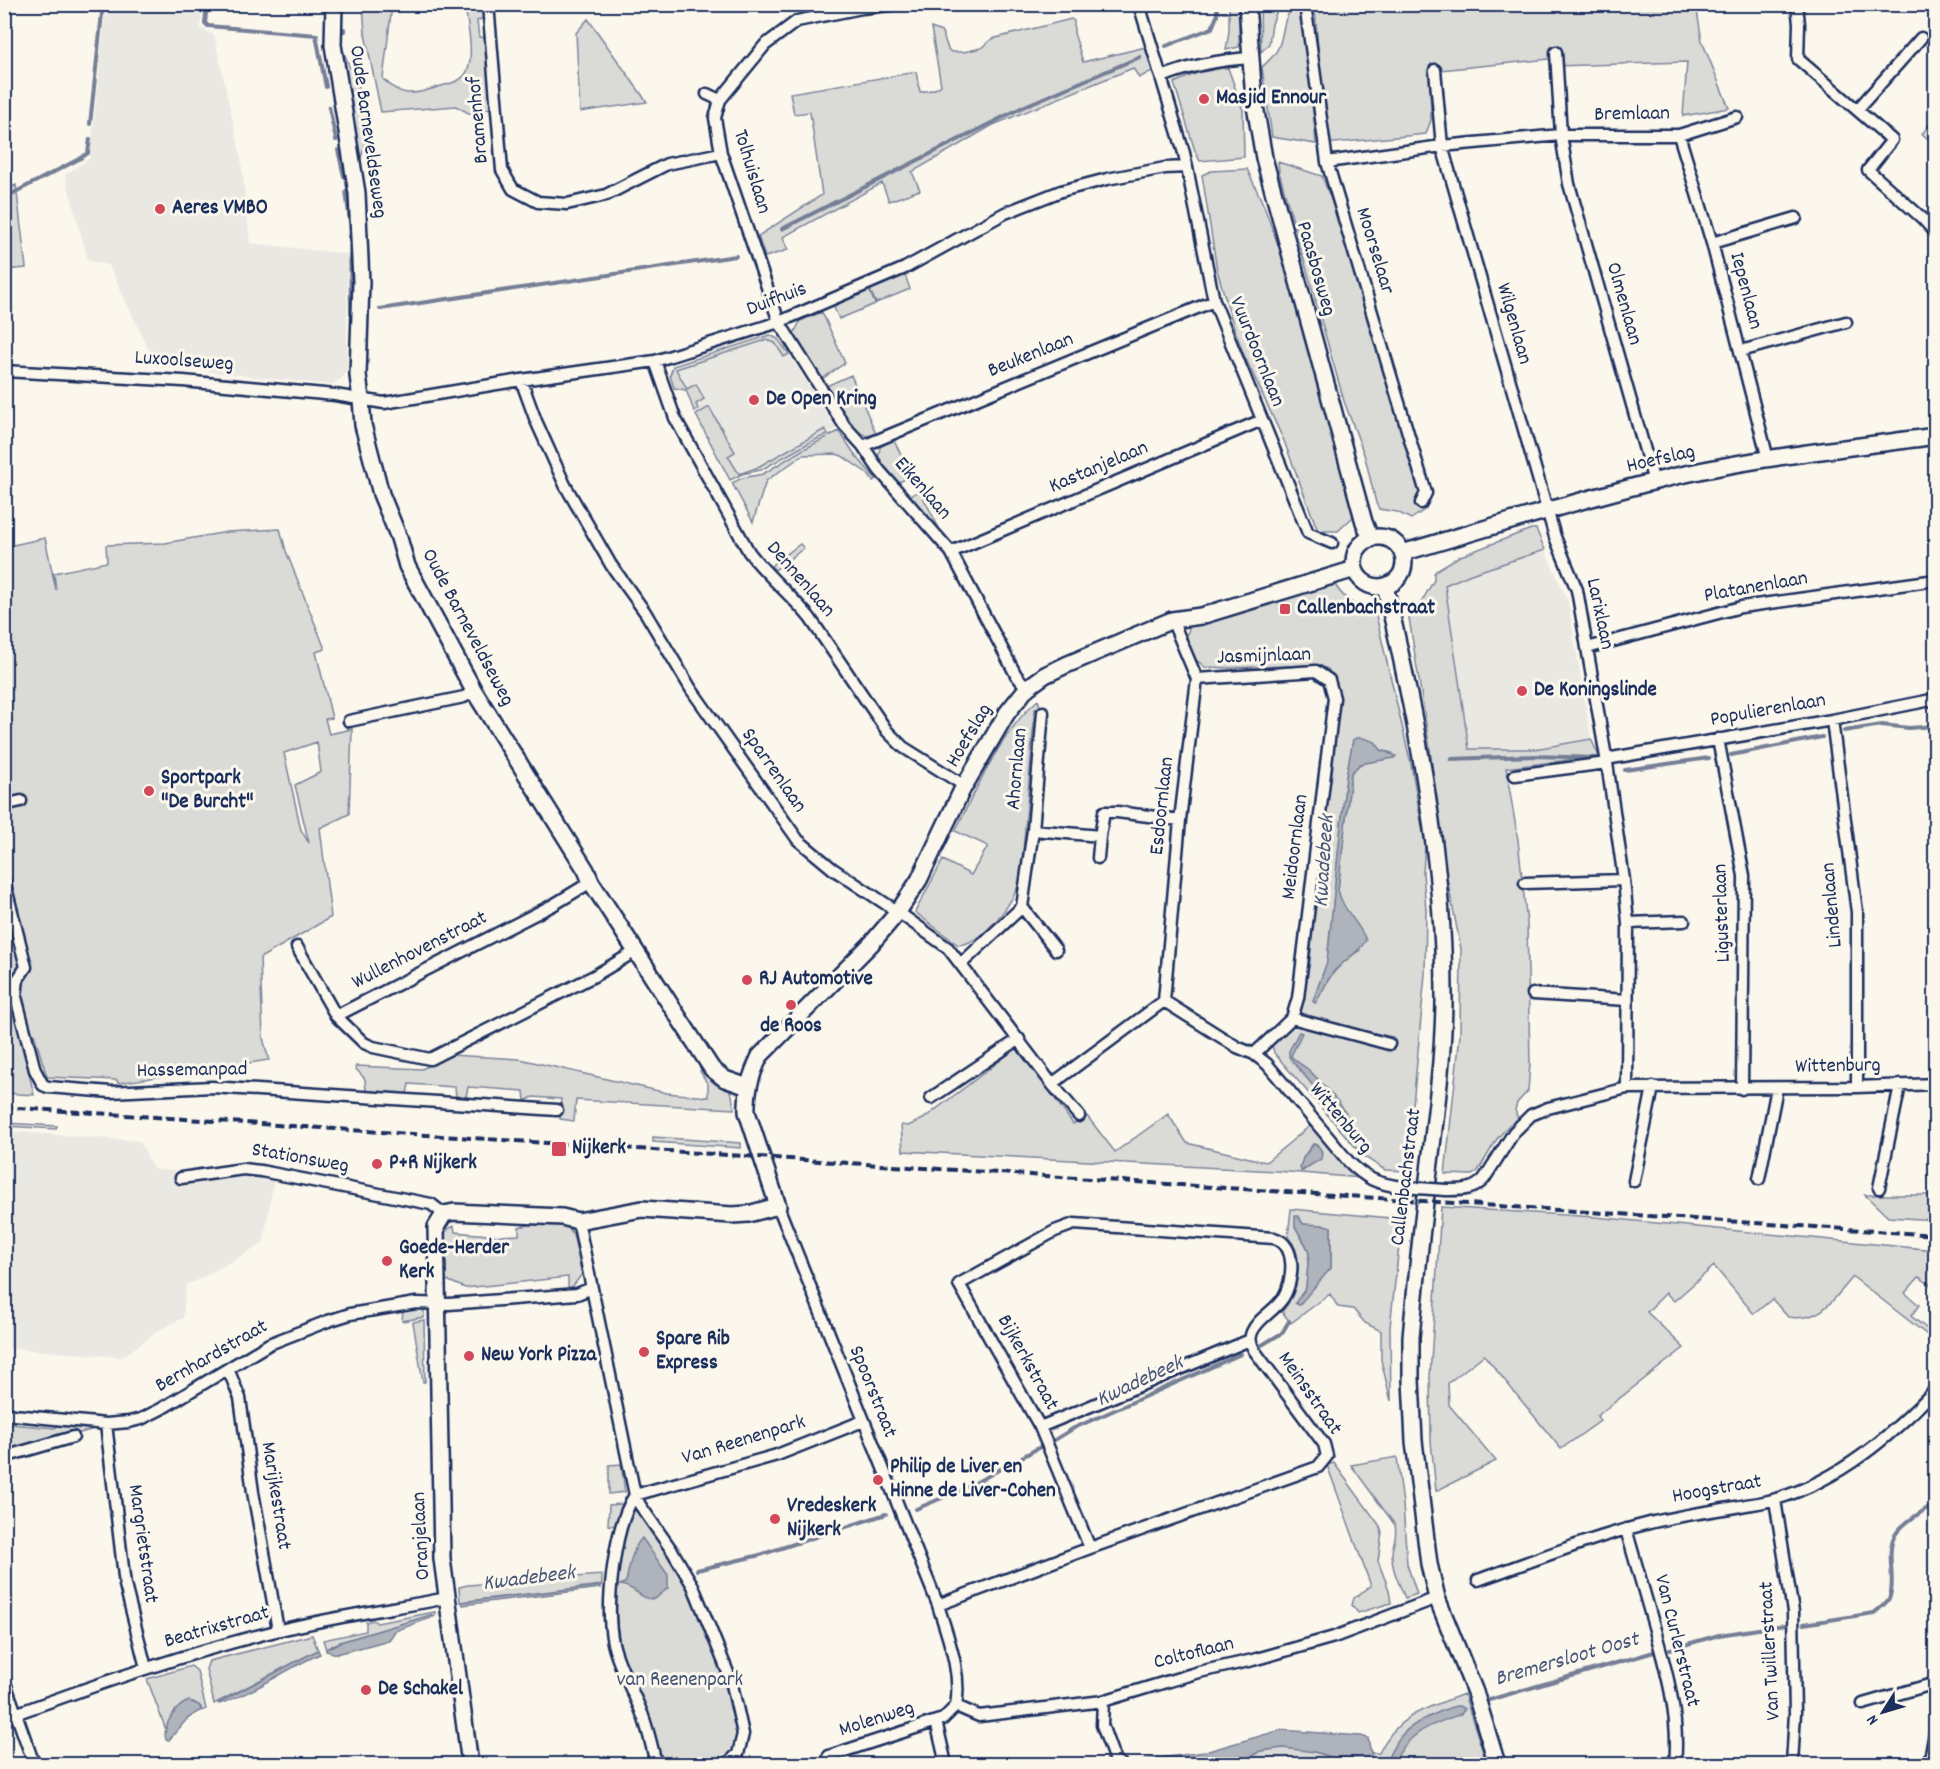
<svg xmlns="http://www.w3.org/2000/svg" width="1940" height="1769" viewBox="0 0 1940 1769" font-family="Dekko,sans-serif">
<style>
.built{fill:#eae8e2}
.green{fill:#dadad7;stroke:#7a849a;stroke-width:1.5;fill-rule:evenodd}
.water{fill:#afb3bb;stroke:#747e96;stroke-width:1.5}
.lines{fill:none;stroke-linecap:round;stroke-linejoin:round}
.stream{stroke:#747e96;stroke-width:4}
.street-casing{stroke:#1b2f5e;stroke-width:15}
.secondary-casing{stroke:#1b2f5e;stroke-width:20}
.street{stroke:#fbf7ec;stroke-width:10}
.secondary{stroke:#fbf7ec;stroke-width:15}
.rail{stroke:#1b2f5e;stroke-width:4;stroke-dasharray:9 4.5;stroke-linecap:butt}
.street-bridge-casing{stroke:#1b2f5e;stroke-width:15;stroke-linecap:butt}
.street-bridge{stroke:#fbf7ec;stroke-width:10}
.poi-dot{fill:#d1495b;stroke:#fbf7ec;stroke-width:2}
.labels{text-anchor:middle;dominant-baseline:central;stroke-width:6;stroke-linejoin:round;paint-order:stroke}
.poi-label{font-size:21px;font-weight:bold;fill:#1b2f5e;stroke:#fbf7ec;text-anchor:start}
.street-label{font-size:21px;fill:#1b2f5e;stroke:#fbf7ec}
.park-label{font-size:21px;fill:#415176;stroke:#fbf7ec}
.water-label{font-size:22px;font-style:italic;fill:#47577a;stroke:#fbf7ec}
</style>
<rect width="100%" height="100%" fill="#fbf7ec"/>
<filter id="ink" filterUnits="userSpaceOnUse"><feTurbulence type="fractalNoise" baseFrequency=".0167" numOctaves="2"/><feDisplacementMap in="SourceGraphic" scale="12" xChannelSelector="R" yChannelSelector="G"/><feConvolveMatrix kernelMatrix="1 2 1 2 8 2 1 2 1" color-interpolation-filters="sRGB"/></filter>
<g filter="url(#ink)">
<path class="built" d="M106 5H203L200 28 214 35 241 158 250 243 347 254V372L341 379 331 385 156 366 109 265 88 261 65 175 90 158Z
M766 340 775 343 784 357 789 354 836 429 761 470 742 474 730 480 702 429 676 369Z
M1545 550 1568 602 1591 739 1535 749H1469L1445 585 1471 574Z
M4 1131 140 1141 153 1169 180 1172 183 1183 248 1174 274 1179 263 1244 196 1281 186 1284 183 1318 161 1329 122 1357 5 1348Z
M552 1757 553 1764H513Z"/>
<path class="green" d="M1343 4 1696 5 1702 41 1729 108 1683 116 1687 62 1554 66 1550 59 1430 71 1431 120 1426 134 1325 144 1315 8Z
M363 5H392L383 79C390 85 397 92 407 93 418 94 428 90 438 87 449 83 463 83 468 69 474 50 467 24 465 5H485V17L477 21 479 37 486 38 492 104 491 108 483 110V121L456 106 381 112 365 34Z
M1229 5H1239V47L1226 50 1229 31Z
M1260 5H1279L1272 24 1269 44 1261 52Z
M1297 5H1305L1316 144 1272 137 1262 67C1268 61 1275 56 1278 48 1286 30 1280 18 1297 5Z
M588 19 647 102 580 112 576 33Z
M1071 19 1074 21V33L1083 62 1146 47 1154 70 1139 78 1133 68 993 125 912 172 920 190 889 201 882 183 783 237 788 250 765 257 758 236 822 195 810 112 794 114 790 93 916 72 920 92C927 91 937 90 941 85L931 28 942 32 948 49 951 52H964L981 48 992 39Z
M343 50C351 72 365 95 368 118 370 132 364 148 360 161Z
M1222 68H1228L1243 110 1244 157 1200 161 1195 151 1174 83 1197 73Z
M1935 117 1936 144H1935L1922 134Z
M1278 162 1322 176 1333 205 1426 509 1411 519 1397 512 1379 509 1376 503 1365 457 1344 401 1279 172Z
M1247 169 1264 206 1282 255 1354 513V516L1338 531H1318L1284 441 1244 355 1234 328 1217 270 1202 175 1211 171Z
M16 185 26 268 5 270V191Z
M905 275 910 289 876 303 870 290Z
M869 290 875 304 839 319 833 305Z
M822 312 845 363 822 379 793 336 800 321Z
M770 335 778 339 789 354 784 357 775 343 766 340 676 369 687 389 696 384 704 399 696 404 698 409 694 411 686 390 674 388 670 375 673 366Z
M851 375 876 434 866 436 857 431 826 386Z
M709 407 735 452 728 456 739 474 756 468 825 429 828 434 807 444 761 470 742 474 730 480 696 415Z
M839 431 856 456 876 479 873 481 867 473 842 456 836 454 803 455 766 481 753 522 732 483 742 478 763 474 802 450Z
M893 439 912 476 897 483 878 460 880 447Z
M920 491 940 530 939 531 909 496Z
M280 529 286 551 325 649 316 652 332 718 325 719 329 734 352 729 349 814 320 828 331 917 260 958 263 1038 269 1060 118 1083 117 1080 47 1077 34 1034 21 1038 34 1095 5 1093 4 547 45 538 56 590 54 573 107 562 106 545 165 543 227 532ZM317 742 321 772 295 785 309 843 301 830 284 753Z
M1531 529H1536L1545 550 1471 574 1445 585 1469 749H1535L1591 739 1599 756 1506 768 1518 840 1527 924 1530 1063 1528 1091 1517 1103 1515 1110 1518 1119 1509 1125 1497 1139 1478 1171 1472 1175 1445 1174 1460 1035 1461 949 1444 863 1430 749 1409 618 1419 606 1434 580V573L1438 569 1458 557Z
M800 544 804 548 775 570 771 566Z
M1335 585C1345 600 1358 610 1375 611L1411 764 1425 844 1423 873 1426 910 1425 974 1407 1171 1385 1170 1363 1156 1274 1053 1272 1045 1293 1025 1390 1050 1393 1037 1306 1019 1297 1016 1303 1000 1310 961 1333 679 1328 669 1317 665 1229 668 1205 667 1195 659 1188 645 1187 634 1190 626 1200 619ZM1353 740 1375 742 1381 750 1392 753 1360 764 1351 773 1338 890 1341 903 1349 915 1360 950C1336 965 1328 979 1315 1003L1313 1001 1327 962 1346 777Z
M1038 700 1041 709H1035L1021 877C1015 901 985 943 958 945L915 912 943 860 971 875 988 846 955 831C976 790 1002 730 1038 700Z
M1018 1047 1073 1124 1087 1116 1115 1152 1168 1114 1187 1143 1266 1162 1311 1125 1363 1178 1276 1171 903 1151 901 1125 908 1126 923 1119ZM1313 1144 1318 1146 1322 1152 1303 1171 1300 1167 1304 1156Z
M450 1055 520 1059 667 1093 708 1097V1085L700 1071 702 1070 715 1084 730 1091 732 1095 734 1109 576 1100 574 1121 560 1119 561 1099 533 1097 525 1101 524 1091 468 1087 466 1097H456L455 1087 409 1084 407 1094 366 1091 365 1079 355 1068 356 1066 422 1069Z
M4 1123 57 1126 56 1129 5 1126Z
M653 1137 741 1143V1148L653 1142Z
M1865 1195H1935V1220L1888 1217Z
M1441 1207 1595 1217 1935 1250V1288L1919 1277 1905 1293 1919 1305 1911 1316 1935 1335V1341L1853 1277C1833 1299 1823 1322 1788 1317L1772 1299 1754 1314 1714 1266 1674 1301 1666 1293 1647 1312 1684 1348 1597 1416 1600 1421 1561 1449 1484 1355 1448 1383 1449 1405 1496 1461 1436 1491 1431 1441 1430 1377Z
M1291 1209 1402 1219 1390 1327 1391 1401 1381 1360V1331L1365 1323 1353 1309 1338 1307 1330 1294 1291 1323 1282 1312C1298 1293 1306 1257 1288 1237ZM1298 1216 1303 1224 1331 1228V1268L1296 1303 1306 1288 1309 1253 1306 1245 1299 1234Z
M538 1223C551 1224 566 1221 573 1234L582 1274 573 1286 568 1288V1277L465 1288 444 1279 445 1233 448 1229 454 1226 455 1232 500 1236 519 1235V1227Z
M419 1308 424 1309V1317L402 1321 403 1310Z
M424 1320 425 1382H423L413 1322Z
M4 1419 10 1424 55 1428 60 1424 90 1427 91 1430 5 1454Z
M1397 1457 1403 1504 1407 1564 1417 1594 1405 1598C1400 1585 1391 1569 1392 1554 1392 1542 1398 1539 1395 1525L1351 1465Z
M1334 1463 1380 1526 1382 1532 1378 1561 1389 1590 1391 1603 1358 1613 1352 1605 1354 1598 1371 1586 1327 1465Z
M621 1464 625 1492 609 1494V1465Z
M622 1504 617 1526 608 1525 609 1505Z
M636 1508 685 1577 724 1669 737 1725V1744L732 1757 725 1764H660L636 1689 620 1650 616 1610 619 1559 630 1511Z
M602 1575V1585L460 1602 459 1587 468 1585Z
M435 1612V1616L431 1615 340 1642 326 1649 323 1640 366 1631V1622L373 1620 377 1623Z
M312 1635 318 1650 214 1704 206 1669 209 1661Z
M191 1666 197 1671 206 1709 201 1711V1707L193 1702 173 1715 166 1730 147 1679Z
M1464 1694 1487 1764H1370L1371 1753H1379C1398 1713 1426 1709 1464 1694Z
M1283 1748C1305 1749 1323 1752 1342 1764H1238L1260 1751Z"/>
<path class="water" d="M1356 738H1363L1375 742 1381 750 1396 756 1394 758 1360 764 1351 773 1338 890C1343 911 1358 921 1366 940 1358 955 1342 960 1332 974 1325 983 1322 995 1315 1003L1313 1001 1327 962 1346 777 1353 740Z
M1299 1032 1302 1033 1291 1056C1296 1062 1304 1066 1310 1071 1320 1081 1349 1110 1349 1123L1338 1121 1314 1087 1289 1057V1051Z
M1314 1144C1320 1145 1323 1153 1321 1159L1301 1171 1300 1167 1304 1156Z
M1295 1216H1298L1303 1224 1325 1225 1331 1227V1268L1299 1305 1295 1303 1306 1288 1309 1253 1306 1245 1295 1227Z
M642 1538 668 1575V1588L655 1599C639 1600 637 1587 620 1585L626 1582C629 1568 632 1548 642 1538Z
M600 1586V1588L463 1605 462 1602Z
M431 1615 433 1617 395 1631 389 1640 337 1654 326 1651V1649L340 1642Z
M318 1650 320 1654C285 1669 255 1693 219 1704L218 1703Z
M189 1701 199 1705 201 1710 187 1719 169 1740H166C162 1726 175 1706 189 1701Z
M1459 1706 1465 1709 1461 1714C1428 1726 1410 1731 1393 1764H1385C1398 1734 1407 1726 1437 1713 1444 1710 1451 1706 1459 1706Z
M1281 1730 1361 1736 1368 1738 1372 1759 1370 1764H1342L1328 1756 1315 1752 1283 1748 1260 1751 1238 1764H1141V1762L1145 1760 1205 1752Z"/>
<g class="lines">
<path class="stream" d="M207 4 205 23 208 26 317 35
M344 7 345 4
M341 32 344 31V29
M316 35 326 87
M1166 46 1212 28 1217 16V4
M329 107 336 140
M90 124 103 4
M338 150 344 176
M346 191 350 222
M4 198 79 159 88 153 90 139
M782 229 1027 105 1140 57
M350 236 351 314
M380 309 736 256
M1844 731 1882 725 1909 728 1935 726
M1731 755 1822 737
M1451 759 1535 756 1595 758
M1625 770 1709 758
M1262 1345 1282 1333 1289 1321
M1053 1441 1074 1428 1241 1354
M916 1509 968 1487 1040 1447
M697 1570 760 1555 886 1514
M1804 1624 1874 1613C1880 1608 1888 1603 1890 1596 1896 1577 1885 1553 1895 1535 1904 1521 1923 1512 1936 1502
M1670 1649 1719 1635 1785 1625
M1489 1700 1654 1652"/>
<g class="street-casing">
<path id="street" d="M488 4 502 170 513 189 538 202 567 204 606 195 667 164 721 153
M899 4 862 8 797 21 765 45 720 100 715 118 721 153 779 322 844 425 863 446 879 470 951 552 1016 675 1027 688
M1139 4 1184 153 1214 301 1308 533 1332 543
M1305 4 1327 162 1426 493 1421 503
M1797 4 1799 24 1798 59 1892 140 1868 170 1922 218 1936 233
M1556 52 1561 135 1569 184 1654 482
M1435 70 1442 146 1555 537 1577 590 1607 763 1624 880 1628 923 1627 1088
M1162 77C1192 65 1219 60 1250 58
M707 94 720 100
M1857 110 1921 38
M1679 135 1712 243 1768 459
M1327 162 1442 146 1561 135H1679L1737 117
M1712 243 1796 218
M1741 351 1846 322
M655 361 675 418 749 552C767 576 791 595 810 618L887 731 903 747 965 786
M4 371 183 381 335 395 384 403 521 380 655 361 779 322 905 268 1005 213 1061 191 1107 179 1165 168 1187 167
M521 380 536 421 565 485 611 565 645 612 691 689 798 840 833 869 898 912 948 948 1052 1084 1079 1116
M863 446 1214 301
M951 552 1262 420
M1587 648 1741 607 1936 580
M1197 679 1316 671 1329 680 1334 698 1298 998 1292 1018 1254 1054
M1832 720 1857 912V1087
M349 721 464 697 474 691
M1718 739 1744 876 1742 1089
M1606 759 1832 720 1936 699
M1515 775 1607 763
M4 805 21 801
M1033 830 1100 836 1104 812H1117L1180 820
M1098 858 1100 836
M4 880 26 967 18 979 16 997 35 1070 43 1085 48 1087 111 1092 212 1087 557 1110
M1525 883 1624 880
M1022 907 1056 950
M1628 923 1684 921
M297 947 336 1016 553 905 591 882
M961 964 1022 907 1033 830 1043 712
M1533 994 1627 1000
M1164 1001 1180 820 1197 679 1172 620
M1164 1001 1237 1047 1254 1054 1267 1064 1348 1161C1366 1179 1377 1184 1403 1187
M336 1016 364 1043 373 1047 430 1059 594 976 636 951
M1292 1018 1389 1044
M1052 1084 1164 1001
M931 1098 1019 1039
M181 1178 243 1169 261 1171 431 1204 444 1214
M1759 1179 1777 1088
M1634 1181 1653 1087
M1879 1188 1900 1085
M1446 1190C1461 1190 1473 1191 1484 1179L1514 1132 1531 1115 1548 1108 1627 1088 1857 1087 1936 1084
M778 1206 938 1605C948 1638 962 1672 956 1706L943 1719 829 1756 831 1764
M578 1221 635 1495 640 1505 673 1552 693 1586 731 1680 743 1734 738 1754 727 1764
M228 1369 240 1398 253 1492 278 1630
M4 1414 106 1424 129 1422 141 1419 161 1409 269 1344 328 1321 350 1314 416 1303 449 1304 577 1294 592 1288
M106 1424 125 1585 146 1668
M1040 1427 1250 1340
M4 1457 73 1437
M1775 1500 1793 1612 1795 1713 1792 1764
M1626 1529C1635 1561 1644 1592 1653 1623 1666 1669 1680 1716 1675 1764
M1478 1580C1533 1561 1589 1538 1646 1524 1676 1516 1706 1512 1736 1507 1749 1504 1764 1503 1776 1499 1840 1480 1891 1436 1936 1389
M938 1605 1090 1548 1318 1467 1327 1456 1324 1444 1254 1350C1251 1343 1249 1339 1252 1332 1258 1318 1275 1311 1283 1298 1294 1281 1297 1244 1274 1238L1074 1224 1055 1231 959 1284 1040 1427 1090 1548
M4 1680 34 1764
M1103 1701 1102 1725 1115 1761 1121 1764
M1863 1704 1936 1683
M956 1706 979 1716 1103 1701 1199 1672 1253 1660 1334 1637 1437 1598
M4 1720 15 1714C101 1683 187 1653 276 1631 332 1617 390 1609 447 1598
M936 1721 946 1764
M656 1764C652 1747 648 1728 641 1711 632 1689 618 1666 613 1643 605 1606 614 1526 635 1495L777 1455 863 1421
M1929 1764 1936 1728"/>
</g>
<g class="secondary-casing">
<path id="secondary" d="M334 4 333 45 357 193 361 282 358 375 361 399 363 425 381 494 399 538 407 566 474 691 586 870 591 882 712 1069 725 1079 748 1087
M1247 4 1254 100 1264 158 1364 522 1371 539
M1354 562a25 25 0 1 1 50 0a25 25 0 1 1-50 0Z
M1402 553C1485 529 1568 503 1652 482 1745 458 1841 449 1936 436
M1385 586C1417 722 1445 863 1444 1003 1443 1062 1435 1120 1428 1179 1421 1231 1416 1284 1411 1337V1380L1414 1441 1429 1564 1437 1598 1475 1692 1497 1764
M470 1764 442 1559 436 1227 444 1214 454 1212 562 1217 578 1221 642 1209 732 1215 748 1214 778 1206 747 1112C746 1091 751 1075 760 1056L871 944 898 912 919 880 962 790 1007 713 1027 688 1045 675 1066 665 1172 620 1201 616 1355 569"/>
</g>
<use href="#street" class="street"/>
<use href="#secondary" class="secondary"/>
<path class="rail" d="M4 1107 1936 1235"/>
<g class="street-bridge-casing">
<path id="street-bridge" d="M1403 1187 1446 1190"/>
</g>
<use href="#street-bridge" class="street-bridge"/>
</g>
</g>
<g class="poi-dot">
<circle cx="1204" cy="99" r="6"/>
<circle cx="160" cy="209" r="6"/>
<circle cx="754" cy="400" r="6"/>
<rect x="1279" y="603" width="12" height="12" rx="3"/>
<circle cx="1522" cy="691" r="6"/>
<circle cx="149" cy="791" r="6"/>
<circle cx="747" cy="980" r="6"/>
<circle cx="791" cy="1005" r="6"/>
<rect x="551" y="1141" width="16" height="16" rx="3"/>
<circle cx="377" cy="1164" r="6"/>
<circle cx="387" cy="1261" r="6"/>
<circle cx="644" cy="1352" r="6"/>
<circle cx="469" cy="1356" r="6"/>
<circle cx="878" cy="1480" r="6"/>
<circle cx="775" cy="1519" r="6"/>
<circle cx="366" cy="1690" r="6"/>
</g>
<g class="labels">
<g class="poi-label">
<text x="1216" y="99">Masjid Ennour</text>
<text x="172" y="209">Aeres VMBO</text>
<text x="766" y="400">De Open Kring</text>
<text x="1297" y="609">Callenbachstraat</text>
<text x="1534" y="691">De Koningslinde</text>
<text x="161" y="779">Sportpark<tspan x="161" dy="24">"De Burcht"</tspan></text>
<text x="759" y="980">RJ Automotive</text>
<text x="791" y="1027" text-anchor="middle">de Roos</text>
<text x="572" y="1149">Nijkerk</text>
<text x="389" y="1164">P+R Nijkerk</text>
<text x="399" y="1249">Goede-Herder<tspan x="399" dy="24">Kerk</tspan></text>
<text x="656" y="1340">Spare Rib<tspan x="656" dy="24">Express</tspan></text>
<text x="481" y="1356">New York Pizza</text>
<text x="890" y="1468">Philip de Liver en<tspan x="890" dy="24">Hinne de Liver-Cohen</tspan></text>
<text x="787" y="1507">Vredeskerk<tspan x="787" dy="24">Nijkerk</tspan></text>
<text x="378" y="1690">De Schakel</text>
</g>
<g class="street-label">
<text transform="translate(1632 115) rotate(-1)">Bremlaan</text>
<text transform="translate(479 120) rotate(-95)">Bramenhof</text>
<text transform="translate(367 132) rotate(82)">Oude Barneveldseweg</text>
<text transform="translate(751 172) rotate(73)">Tolhuislaan</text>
<text transform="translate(1374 251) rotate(73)">Moorselaar</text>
<text transform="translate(1315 269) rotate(74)">Paasbosweg</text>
<text transform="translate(1745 291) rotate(75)">Iepenlaan</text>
<text transform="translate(777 300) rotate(-21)">Duifhuis</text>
<text transform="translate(1623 304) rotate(74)">Olmenlaan</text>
<text transform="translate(1513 324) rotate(74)">Wilgenlaan</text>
<text transform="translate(1256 352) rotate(68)">Vuurdoornlaan</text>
<text transform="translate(1031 356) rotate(-22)">Beukenlaan</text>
<text transform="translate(184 362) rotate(4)">Luxoolseweg</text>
<text transform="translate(1661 460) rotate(-13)">Hoefslag</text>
<text transform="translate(1099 468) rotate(-23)">Kastanjelaan</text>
<text transform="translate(922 489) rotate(49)">Eikenlaan</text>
<text transform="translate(800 580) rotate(49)">Dennenlaan</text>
<text transform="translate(1756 588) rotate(-10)">Platanenlaan</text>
<text transform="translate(1599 614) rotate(78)">Larixlaan</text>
<text transform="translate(467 628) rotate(62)">Oude Barneveldseweg</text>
<text transform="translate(1264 657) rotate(-2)">Jasmijnlaan</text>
<text transform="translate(1768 711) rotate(-10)">Populierenlaan</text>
<text transform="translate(970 736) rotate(-59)">Hoefslag</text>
<text transform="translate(1018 769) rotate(-85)">Ahornlaan</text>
<text transform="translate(773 771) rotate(55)">Sparrenlaan</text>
<text transform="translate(1163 806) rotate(-84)">Esdoornlaan</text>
<text transform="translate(1296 847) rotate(-83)">Meidoornlaan</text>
<text transform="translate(1833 905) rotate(-95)">Lindenlaan</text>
<text transform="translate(1723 913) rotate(-92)">Ligusterlaan</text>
<text transform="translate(420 951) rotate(-27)">Wullenhovenstraat</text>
<text transform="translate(1838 1067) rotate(-1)">Wittenburg</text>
<text transform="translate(192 1071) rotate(-1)">Hassemanpad</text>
<text transform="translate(1340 1119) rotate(50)">Wittenburg</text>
<text transform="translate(300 1159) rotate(10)">Stationsweg</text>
<text transform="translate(1407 1177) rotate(-83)">Callenbachstraat</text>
<text transform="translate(212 1357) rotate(-30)">Bernhardstraat</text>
<text transform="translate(1027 1363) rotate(61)">Bijkerkstraat</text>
<text transform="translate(872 1392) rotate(68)">Spoorstraat</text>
<text transform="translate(1309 1394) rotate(55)">Meinsstraat</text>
<text transform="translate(744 1441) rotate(-17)">Van Reenenpark</text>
<text transform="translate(1717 1490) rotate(-10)">Hoogstraat</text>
<text transform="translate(275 1496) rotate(81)">Marijkestraat</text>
<text transform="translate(422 1536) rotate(-93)">Oranjelaan</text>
<text transform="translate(142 1544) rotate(82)">Margrietstraat</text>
<text transform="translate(217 1628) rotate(-16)">Beatrixstraat</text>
<text transform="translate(1676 1641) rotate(76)">Van Curlerstraat</text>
<text transform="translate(1771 1651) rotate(-93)">Van Twillerstraat</text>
<text transform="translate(1194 1654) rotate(-14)">Coltoflaan</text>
<text transform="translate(877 1720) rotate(-18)">Molenweg</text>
</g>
<g class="park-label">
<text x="680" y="1681">van Reenenpark</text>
</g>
<g class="water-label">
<text transform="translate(1325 861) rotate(-86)">Kwadebeek</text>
<text transform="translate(1140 1382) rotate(-25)">Kwadebeek</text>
<text transform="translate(529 1579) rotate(-7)">Kwadebeek</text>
<text transform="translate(1567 1660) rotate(-16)">Bremersloot Oost</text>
</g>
</g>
<rect width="1940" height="1769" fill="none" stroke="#fbf7ec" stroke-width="24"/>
<rect x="12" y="12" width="1916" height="1745" fill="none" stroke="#1b2f5e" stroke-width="2" filter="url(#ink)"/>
<g transform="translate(1883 1712) rotate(233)" stroke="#fbf7ec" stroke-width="4.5" paint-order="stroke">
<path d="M0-4.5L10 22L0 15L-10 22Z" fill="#1b2f5e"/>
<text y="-9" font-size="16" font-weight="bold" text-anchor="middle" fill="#1b2f5e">N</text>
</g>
</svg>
